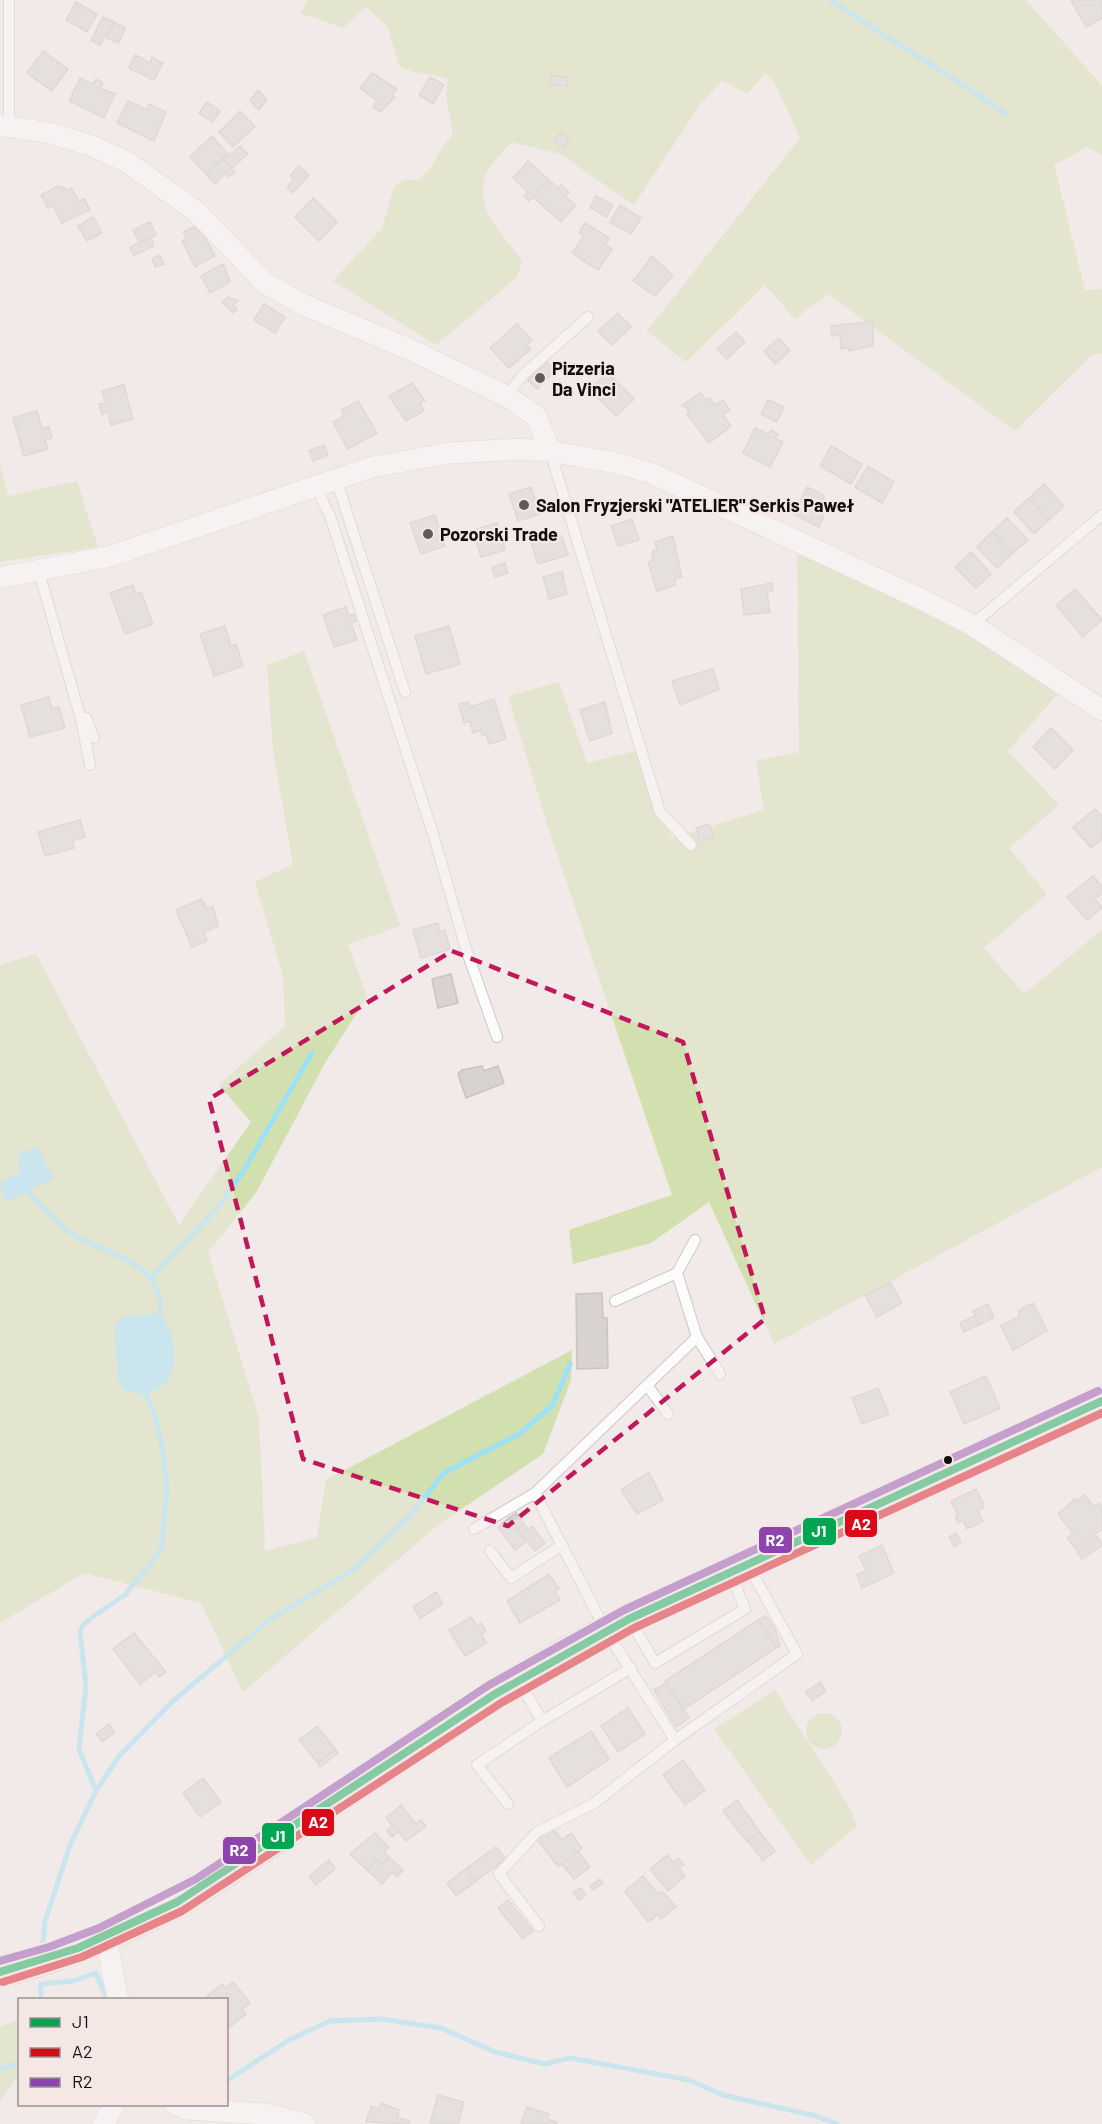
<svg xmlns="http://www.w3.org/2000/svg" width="1102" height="2124" viewBox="0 0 1102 2124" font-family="Barlow,sans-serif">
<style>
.green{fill:#d2e0b0}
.water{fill:#9ce1f5}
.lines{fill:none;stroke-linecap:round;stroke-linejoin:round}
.stream{stroke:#9ce1f5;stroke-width:5}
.building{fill:#d8d3d1;stroke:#c9c4c2;stroke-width:1.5}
.lane-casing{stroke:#cdc7c6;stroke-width:12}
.street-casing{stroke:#cdc7c6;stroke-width:22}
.secondary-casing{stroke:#cdc7c6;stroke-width:32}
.lane{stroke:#fdfcfc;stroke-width:10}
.street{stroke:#fdfcfc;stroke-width:21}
.secondary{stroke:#faf6f6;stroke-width:30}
.bus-1-casing{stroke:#f5e8e4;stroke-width:12}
.bus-2-casing{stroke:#f5e8e4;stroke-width:12}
.bus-3-casing{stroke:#f5e8e4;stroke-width:12}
.bus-1{stroke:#00a651;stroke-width:8}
.bus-2{stroke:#da0b18;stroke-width:8}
.bus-3{stroke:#8e44ad;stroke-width:8}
.marked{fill:none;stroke:#c2185b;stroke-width:4.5;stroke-dasharray:12 8;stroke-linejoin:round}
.poi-dot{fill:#605b5a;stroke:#f5e8e4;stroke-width:2}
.bus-dot{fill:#120e0d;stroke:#f5e8e4;stroke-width:2}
.labels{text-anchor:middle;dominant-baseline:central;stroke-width:4.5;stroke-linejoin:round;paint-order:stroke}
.poi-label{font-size:18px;font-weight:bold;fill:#120e0d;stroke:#f5e8e4;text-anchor:start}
.line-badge{stroke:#f5e8e4;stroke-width:2}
.badge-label{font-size:16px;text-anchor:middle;font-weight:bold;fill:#fff}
</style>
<rect width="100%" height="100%" fill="#f1eae8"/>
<path class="green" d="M308 0H1026L1102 86V155L1087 147 1054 165 1085 290 1102 289V354H1093L1015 431 828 294 795 319 765 285 686 362 647 331 800 138 775 83 765 73 747 94 722 80 700 105 634 205 560 154 511 142C503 152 487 167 484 180 476 211 506 238 522 261L517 277 436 345 333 281 382 228 394 187 405 180H419C434 168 438 149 453 135L446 94 448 79C431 74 415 74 400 67L387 26 366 7 343 28 300 13Z
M0 464 8 496 77 481 98 547 0 562Z
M797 551 918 601 1061 690 1008 751 1059 805 1009 848 1047 894 984 948 1024 994 1102 930V1167L774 1344 709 1202 651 1243 573 1264 569 1230 672 1195 548 827 508 696 559 682 587 763 643 749 672 838 764 810 756 761 799 752Z
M304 651 400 926 348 944 367 997 325 1063 256 1193 208 1252 259 1418 265 1551 317 1537 326 1480 572 1350 571 1380 543 1454 438 1525 243 1692 201 1603 84 1573 0 1623V965L36 954 179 1225 251 1122 219 1085 285 1026 283 976 255 882 293 864 273 751 267 665Z
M775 1690 849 1806 857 1826 811 1865 714 1729Z
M806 1731a18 18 0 1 1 36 0a18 18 0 1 1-36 0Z
M19 2019V2074L0 2101V2027Z"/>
<path class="water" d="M37 1146 53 1178 5 1202 0 1183 19 1172 18 1155Z
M160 1313C174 1330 182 1369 163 1385 158 1389 151 1392 146 1395L122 1389 117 1376 115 1325 123 1317Z"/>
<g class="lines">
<path class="stream" d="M830 0C888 39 948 73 1004 113
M27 1192C42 1206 58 1226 76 1236 113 1257 169 1264 159 1320
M151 1278 220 1205 244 1170 312 1053
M96 1791 79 1749 86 1686 80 1632 83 1625 98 1613 125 1595 161 1550 167 1489 163 1453 155 1415 146 1395 147 1388
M43 1944 45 1921 70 1845 96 1791 120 1755 173 1701 272 1618 350 1572 409 1517 444 1473 519 1434 552 1406 570 1364
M41 2000V1984L73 1981 96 1973 107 2000
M0 2069 20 2062
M226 2081 289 2040 330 2021 381 2019 441 2028 495 2052 545 2064 570 2058 689 2080 723 2095 816 2116 837 2124"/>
</g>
<path class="building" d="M1071 0H1102V18L1086 27Z
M76 2 97 14 87 32 66 20Z
M103 17 114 22 100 45 91 40Z
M114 22 126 28 118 43 107 38Z
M43 51 68 69 52 91 27 73Z
M135 55 150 63 152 57 163 63 154 80 129 68Z
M372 73 397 89 392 95 395 97 380 112 373 107 377 101 360 88Z
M551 76 568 77 567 86 550 84Z
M430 77 444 85 433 104 419 95Z
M80 78 93 84 96 79 103 83 101 88 115 94 104 118 69 101Z
M258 90 267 99 259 110 250 101Z
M128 101 147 110 149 104 166 112 154 141 117 123Z
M207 102 220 111 212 122 199 113Z
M240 111 255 126 233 147 219 132Z
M560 133 569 138 564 148 554 142Z
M212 136 228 154 206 174 190 157Z
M240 146 248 154 232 168 224 160Z
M223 158 235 172 229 177 226 173 215 184 206 174Z
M528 161 549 180 529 201 524 196 528 192 513 178Z
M299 166 309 175 293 193 287 187 294 179 290 175Z
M549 180 558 188 561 185 569 192 565 196 576 205 561 222 533 197Z
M58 186 69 190 71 188 79 201 84 199 90 210 62 223 53 205 48 208 41 195Z
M596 196 613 205 607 217 590 208Z
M313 198 337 222 319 241 295 217Z
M620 205 641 218 631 234 610 222Z
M93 217 102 233 87 241 78 226Z
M150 222 156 235 139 243 133 230Z
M585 223 609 238 605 244 612 249 598 270 572 253 584 236 579 233Z
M196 226 199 232 202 231 215 256 195 267 182 241 187 239 183 232Z
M151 238 154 246 134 255 130 247Z
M160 255 164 264 155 267 152 259Z
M652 256 673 275 655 296 633 281Z
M223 264 230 282 210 293 201 276Z
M228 297 238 301 233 305 237 309 233 313 222 302Z
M264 304 285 317 275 333 254 320Z
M618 313 631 327 612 345 598 331Z
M873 321V346L849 351 848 348 841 349 840 335 832 336 831 326Z
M517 324 532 340 527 345 531 349 509 368 490 348Z
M736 332 745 342 727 359 717 349Z
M779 338 790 351 775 364 764 351Z
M547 362 555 371 537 389 528 380Z
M607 372 634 399 616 416 590 390Z
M412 383 425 401 420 403 424 411 406 421 389 396Z
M124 385 133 419 111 425 108 412 102 414 99 404 105 403 102 391Z
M700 393 706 400 710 398 715 405 723 400 730 410 723 415 731 426 709 443 687 414 689 412 684 405 681 406Z
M768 400 784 407 777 422 761 414Z
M358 401 377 433 348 449 333 422 344 416 341 410Z
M37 411 42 429 49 427 52 438 45 440 48 449 24 456 13 418Z
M755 428 768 434 771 430 778 434 775 438 783 442 770 467 743 453Z
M324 445 328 455 313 461 309 451Z
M831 446 862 464 851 484 820 466Z
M868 466 894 482 882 503 855 487Z
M1044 484 1064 506 1049 520 1029 498Z
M531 487 540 514 518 521 509 494Z
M807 487 825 496 817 512 824 516 819 527 793 514Z
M1029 498 1049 520 1034 534 1014 512Z
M435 515 445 546 421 554 410 523Z
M1007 518 1028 540 1012 554 992 532Z
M632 519 639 540 618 546 611 526Z
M497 523 505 550 481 557 473 530Z
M554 531 556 537 562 536 568 555 538 564 530 539Z
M992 532 1012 554 997 568 977 547Z
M673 536 682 577 675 579 676 585 657 591 648 562 653 561 652 551 657 550 655 542Z
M971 552 991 574 976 588 955 567Z
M505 563 508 573 495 577 492 567Z
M562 572 567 594 549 599 543 577Z
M772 583 773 591 767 592 770 612 744 615 741 589Z
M133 585 136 594 141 592 153 624 125 634 110 593Z
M1075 589 1102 620 1083 637 1056 605Z
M346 607 349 616 354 614 356 621 351 623 357 640 334 647 323 615Z
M225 626 231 646 236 644 243 666 214 676 200 634Z
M449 626 460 664 426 674 415 636Z
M713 669 719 689 680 705 672 681Z
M49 697 52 709 59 707 65 728 30 737 21 705Z
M494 699 506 739 489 744 486 734 482 735 481 730 473 733 470 721 464 723 459 704 468 702 470 707Z
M605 702 612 733 590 741 580 710Z
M1051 728 1073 750 1055 769 1033 747Z
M1095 809 1102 816V839L1091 848 1073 827Z
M80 820 85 837 72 841 74 848 45 856 38 832Z
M709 824 713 837 700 841 696 828Z
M1093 876 1102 887V893L1095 899 1102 908 1087 920 1067 897Z
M202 899 207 909 213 906 218 926 204 932 207 941 192 947 176 910Z
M438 923 440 932 445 930 450 949 421 958 413 930Z
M451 974 458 1003 438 1008 432 979Z
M482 1066 484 1071 498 1066 504 1083 466 1098 458 1074 462 1070Z
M890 1282 902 1303 877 1317 865 1295Z
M602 1293 603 1318H607L608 1368 577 1369 576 1294Z
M1033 1303 1047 1331 1013 1350 1001 1326 1020 1316 1018 1311Z
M988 1304 994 1318 979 1325 973 1311Z
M975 1316 979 1325 964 1332 960 1323Z
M986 1376 1000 1408 964 1424 950 1392Z
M878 1388 889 1414 862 1424 852 1398Z
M649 1472 663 1500 637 1514 621 1490Z
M976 1489 983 1503V1508L978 1511 983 1521 967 1529 963 1520 958 1523 955 1517 958 1515 951 1501Z
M1085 1495 1094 1507 1099 1503 1102 1507V1529L1075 1548 1067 1538 1073 1534 1058 1514 1075 1499 1076 1501Z
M516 1513 524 1524 517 1529 509 1518Z
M509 1518 526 1541 515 1550 498 1527Z
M524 1524 528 1529 532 1526 545 1543 535 1551 517 1529Z
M956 1533 961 1542 954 1546 949 1537Z
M1097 1536 1102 1545 1082 1559 1076 1550Z
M882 1545 894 1573 862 1588 857 1575 866 1571 859 1556Z
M549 1574 559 1589 555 1591 560 1600 520 1623 507 1601Z
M436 1592 443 1604 420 1618 413 1607Z
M766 1616 775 1629 780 1646 776 1648 758 1620Z
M471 1617 477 1626 481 1623 486 1631 481 1634 487 1643 465 1656 449 1630Z
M758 1620 776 1648 684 1709 665 1681Z
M134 1633 166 1672 159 1677 155 1673 140 1684 113 1649Z
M820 1682 826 1691 812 1701 806 1692Z
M666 1683 689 1718 676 1727 654 1690Z
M628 1708 645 1734 618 1752 601 1726Z
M109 1724 115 1732 102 1742 96 1734Z
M317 1726 335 1749 318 1763 299 1740Z
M591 1731 609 1759 567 1787 549 1758Z
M335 1749 338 1753 320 1767 318 1763Z
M683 1760 705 1790 685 1805 663 1775Z
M203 1778 221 1802 200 1817 183 1793Z
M737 1800 760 1832 747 1842 723 1811Z
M401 1805 416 1824 421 1820 426 1826 406 1841 398 1831 392 1837 387 1831 393 1826 386 1818Z
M552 1827 562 1840 571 1833 582 1848 558 1867 537 1839Z
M760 1832 775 1851 763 1861 748 1841Z
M375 1833 389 1847 384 1852 389 1857 382 1865 377 1860 367 1870 350 1854Z
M496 1847 506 1859 476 1881 467 1868Z
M578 1851 590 1867 574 1879 562 1864Z
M667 1855 673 1862 678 1858 684 1865 679 1868 685 1876 668 1891 650 1869Z
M389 1857 403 1870 397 1877 392 1872 382 1884 367 1870 377 1860 382 1865Z
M329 1860 335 1869 316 1885 309 1876Z
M467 1868 476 1881 456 1896 447 1883Z
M643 1876 658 1894 662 1891 676 1907 661 1919 658 1915 648 1922 625 1891Z
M600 1879 603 1883 593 1890 590 1886Z
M580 1888 586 1895 579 1900 573 1893Z
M508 1900 533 1931 523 1939 498 1908Z
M233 1982 250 2003 242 2009 246 2014 226 2030V2000H203L222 1984 225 1988Z
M438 2095 464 2102 458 2124H430Z
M381 2103 399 2110 397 2117 410 2121 409 2124 366 2122 371 2106 379 2109Z
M527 2107 549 2114 547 2119 557 2122 556 2124H521Z"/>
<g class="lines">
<g class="lane-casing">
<path id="lane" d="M9 0V127
M506 396 524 374 588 317
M550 451 660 812 691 845
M336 479 405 692
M315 485 330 516 434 837 466 949 497 1037
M39 572 82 723 90 765
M972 625 1102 515
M86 718 94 738
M677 1273 695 1240
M615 1301 677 1273 697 1337 535 1493 606 1631 675 1740 797 1654 749 1567
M697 1337 720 1374
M647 1385 668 1414
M474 1529 535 1493
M490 1551 511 1578 562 1545
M630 1620 655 1663 745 1609 731 1575
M519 1681 542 1721 631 1668
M508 1804 477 1765 542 1721
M539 1926 499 1874 537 1832 593 1804 675 1740"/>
</g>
<g class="street-casing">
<path id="street" d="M0 125 50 133 92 146 127 162 197 212 265 283 304 305 409 349 506 396 536 416 550 451
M0 578 111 556 372 467 450 453 521 449 550 451 616 463 651 473 923 600 972 625 1102 710
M106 1938 118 2000
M175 2104 186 2109 266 2114 305 2124
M103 2124 115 2104"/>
</g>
<g class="secondary-casing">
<path id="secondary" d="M0 1972C72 1955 137 1925 201 1888L495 1694 567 1652 629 1619 1102 1401"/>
</g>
<use href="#lane" class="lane"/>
<use href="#street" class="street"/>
<use href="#secondary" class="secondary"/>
<g class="bus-1-casing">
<path id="bus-1" d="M0 1972 78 1948 177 1902 495 1694 629 1619 1102 1401"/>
</g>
<g class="bus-2-casing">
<path id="bus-2" d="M3 1982 82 1957 182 1911 501 1703 634 1628 1102 1413"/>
</g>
<g class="bus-3-casing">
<path id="bus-3" d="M0 1961 49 1947 99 1928 196 1879 489 1685 624 1610 1098 1391"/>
</g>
<use href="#bus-1" class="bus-1"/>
<use href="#bus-2" class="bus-2"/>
<use href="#bus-3" class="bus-3"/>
</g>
<path d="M0 0H1102V2124H0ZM452 951 683 1042 765 1319 508 1526 303 1459 209 1099Z" fill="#f1eae8" fill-opacity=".55" fill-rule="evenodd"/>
<path class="marked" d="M452 951 683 1042 765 1319 508 1526 303 1459 209 1099Z"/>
<g class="poi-dot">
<circle cx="540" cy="378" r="6"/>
<circle cx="524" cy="505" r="6"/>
<circle cx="428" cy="534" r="6"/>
</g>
<circle class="bus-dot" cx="948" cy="1460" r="5"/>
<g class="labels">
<g class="poi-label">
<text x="552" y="368">Pizzeria<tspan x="552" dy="21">Da Vinci</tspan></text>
<text x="536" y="505">Salon Fryzjerski "ATELIER" Serkis Paweł</text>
<text x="440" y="534">Pozorski Trade</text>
</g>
</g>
<g class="line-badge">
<rect x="844" y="1509" width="34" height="29" rx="6" fill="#da0b18"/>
<rect x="802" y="1517" width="35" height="29" rx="6" fill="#00a651"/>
<rect x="758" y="1526" width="35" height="28" rx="6" fill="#8e44ad"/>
<rect x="301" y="1808" width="34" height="29" rx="6" fill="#da0b18"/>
<rect x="261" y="1822" width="34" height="28" rx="6" fill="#00a651"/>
<rect x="222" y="1836" width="35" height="29" rx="6" fill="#8e44ad"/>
</g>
<g class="badge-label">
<text x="861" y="1530">A2</text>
<text x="819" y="1537">J1</text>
<text x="775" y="1546">R2</text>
<text x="318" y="1828">A2</text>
<text x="278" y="1842">J1</text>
<text x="239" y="1856">R2</text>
</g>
<rect x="18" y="1998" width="210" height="108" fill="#f5e8e4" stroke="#9a918e" stroke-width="1.5"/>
<rect x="30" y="2018" width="30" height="9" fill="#00a651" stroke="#9a918e" stroke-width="1.5"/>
<text x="72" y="2028" font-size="18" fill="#120e0d">J1</text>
<rect x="30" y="2048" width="30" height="9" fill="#da0b18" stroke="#9a918e" stroke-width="1.5"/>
<text x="72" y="2058" font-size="18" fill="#120e0d">A2</text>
<rect x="30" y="2078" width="30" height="9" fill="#8e44ad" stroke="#9a918e" stroke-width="1.5"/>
<text x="72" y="2088" font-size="18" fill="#120e0d">R2</text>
</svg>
